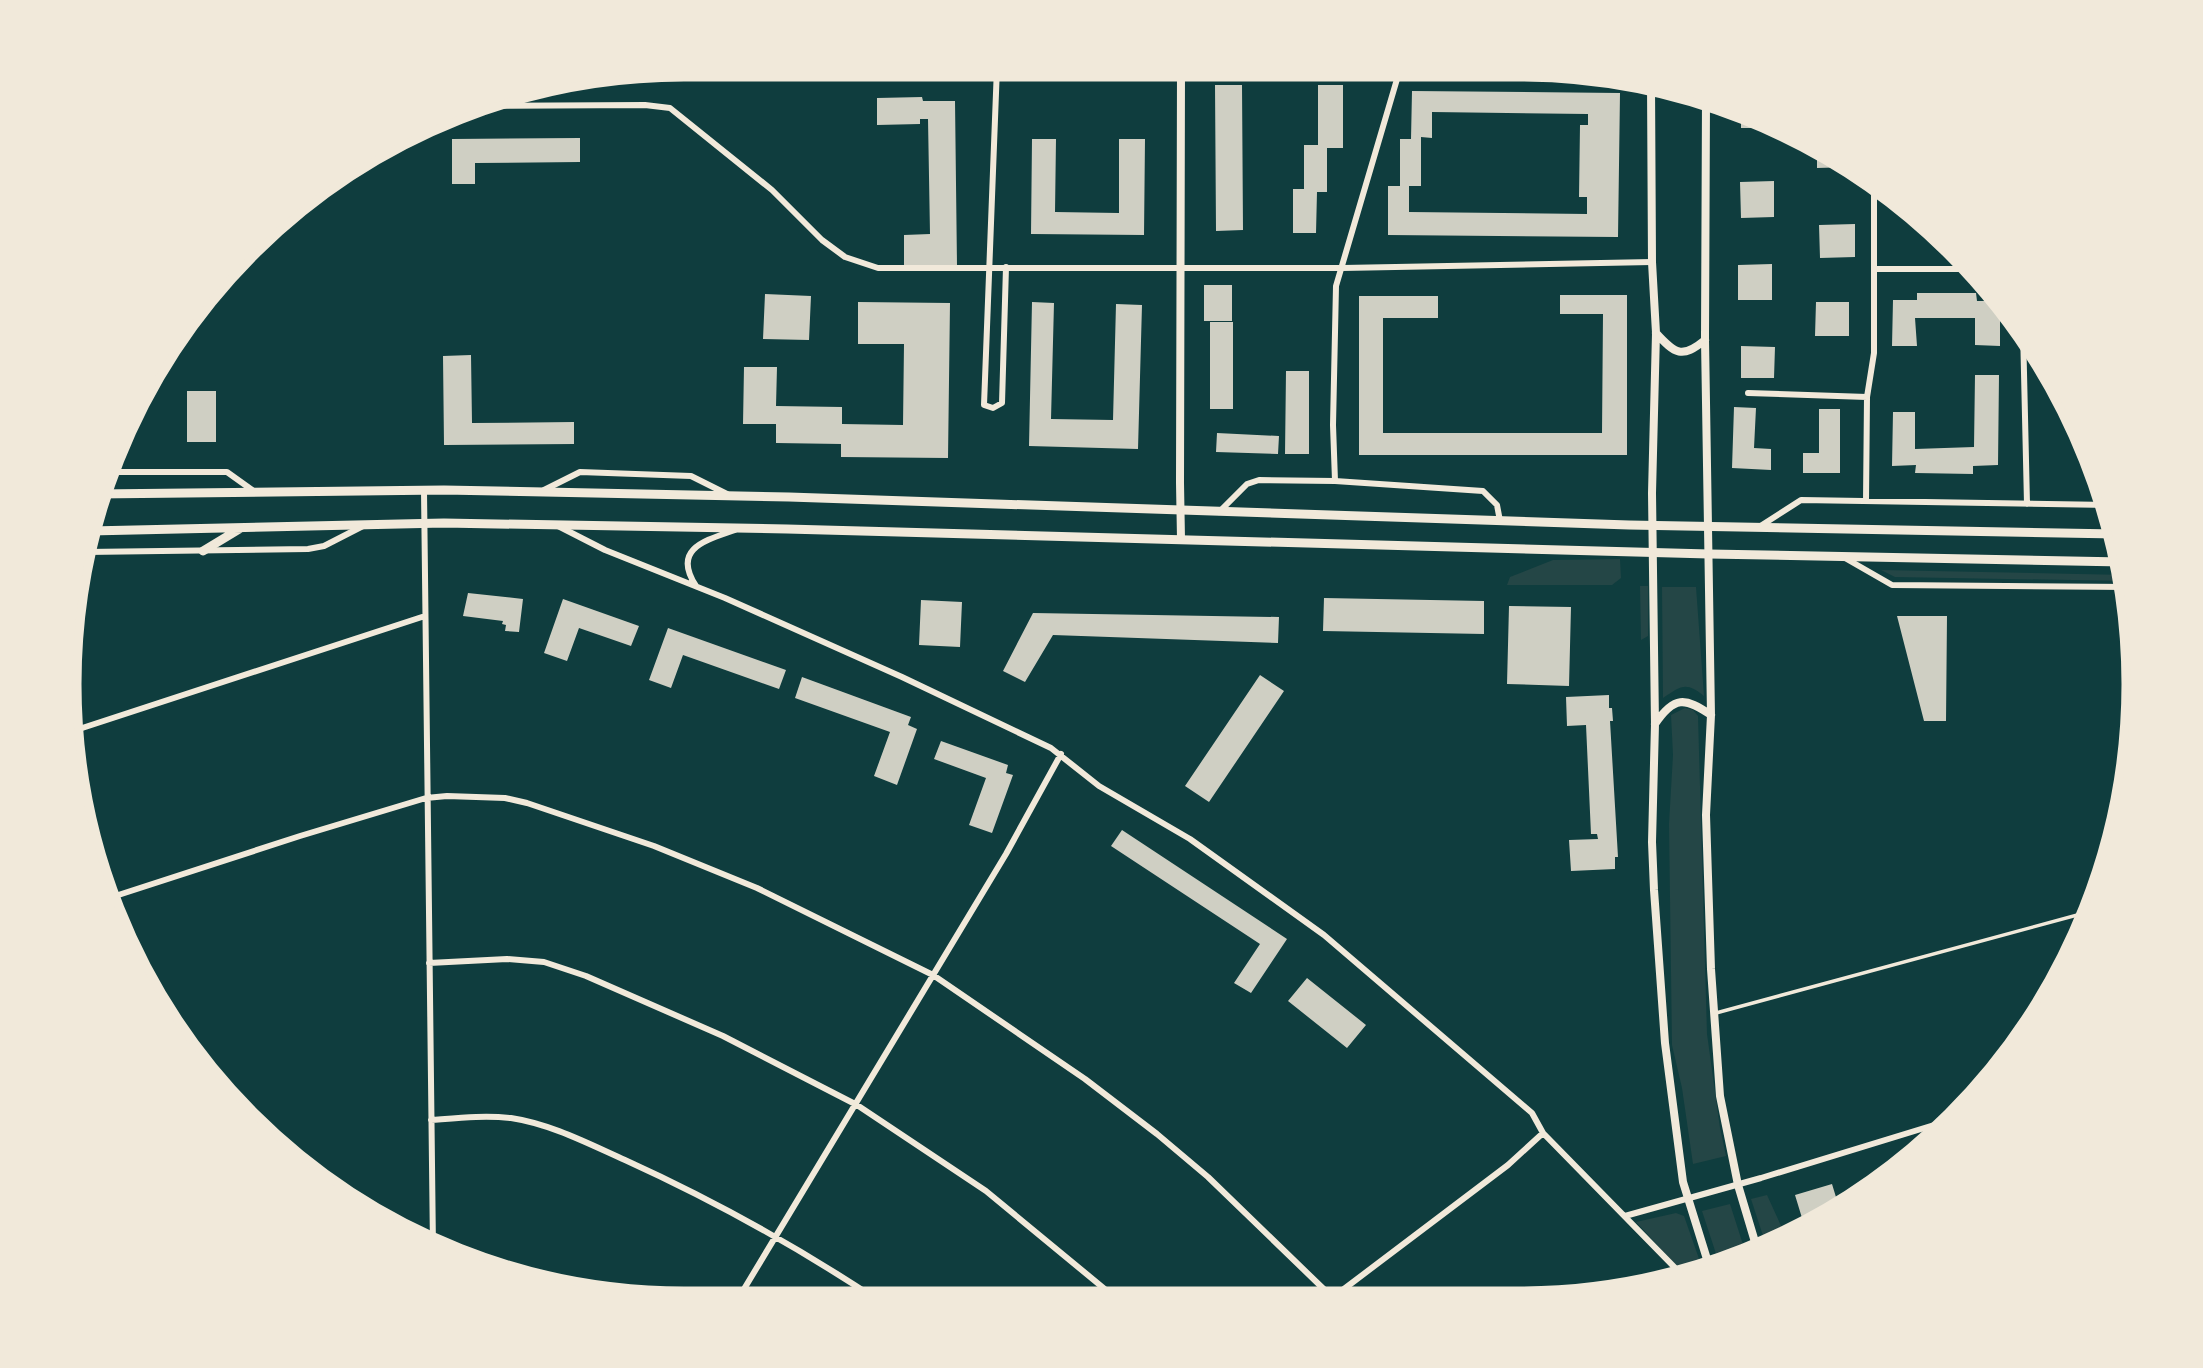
<svg xmlns="http://www.w3.org/2000/svg" width="2203" height="1368" viewBox="0 0 2203 1368" font-family="'Times New Roman',serif">
<style>
.green{fill:#244646}
.building{fill:#cfcfc3;fill-rule:evenodd}
.lines{fill:none;stroke-linecap:round;stroke-linejoin:round}
.service{stroke:#f1e9da;stroke-width:3.5}
.minor{stroke:#f1e9da;stroke-width:6}
.tertiary{stroke:#f1e9da;stroke-width:8}
.secondary{stroke:#f1e9da;stroke-width:9}
.rim{fill:none;stroke:#f1e9da;stroke-width:9}
</style>
<rect width="100%" height="100%" fill="#0f3d3e"/>
<path class="green" d="M1620 559 1621 578 1612 585H1507L1510 577 1553 560Z
M1881 570 2126 575 2128 581 1895 577Z
M1640 586H1648V636L1641 640Z
M1662 587H1696L1704 696C1686 681 1681 686 1663 698Z
M1685 708 1693 710 1698 716 1707 1034 1720 1128 1726 1156 1693 1164 1682 1088 1672 1045 1669 824 1673 755 1671 715Z
M1767 1195 1787 1239 1767 1248 1751 1199Z
M1730 1204 1747 1257 1721 1269 1702 1211Z
M1676 1213 1684 1216 1704 1273 1687 1277 1636 1222Z"/>
<path class="building" d="M1215 85H1242L1243 230 1216 231Z
M1318 85H1343V148H1327V192H1317L1316 233H1293V189H1304V145H1318Z
M1412 91 1620 93 1618 237 1388 235V186H1400V139H1411ZM1432 112 1588 114V125H1580L1579 197H1587V214L1409 212V186H1421V137L1432 138Z
M922 97 923 101H955L957 265H904V235L930 234 928 119H920V124L877 125V98Z
M1741 108 1756 112 1775 123V128H1741Z
M580 138V162L475 163V184H452V139Z
M1032 139H1056L1055 212 1119 213V139H1145L1144 235 1031 234Z
M1817 147 1852 167 1817 168Z
M1774 181V217L1741 218 1740 182Z
M1855 224V257L1820 258 1819 225Z
M1772 264V300H1738V265Z
M1204 285H1232V321H1204Z
M1917 293H1976L1977 301H2000V346L1975 345V318H1915L1917 346H1892L1893 300H1917Z
M765 294 811 296 809 340 763 339Z
M1560 295H1627V455H1359V296H1438V318H1383V433H1602L1603 314H1560Z
M858 302 950 303 948 458 841 457V444L776 443V424H743L744 367H777L776 406 842 407V424L903 425 904 344H858Z
M1032 302 1054 303 1051 419 1113 420 1116 304 1142 305 1138 449 1029 446Z
M1816 302H1849V336H1815Z
M1210 322H1233V409H1210Z
M1741 346 1775 347 1774 378H1741Z
M471 355 472 423 574 422V444L444 445 443 356Z
M1286 371H1309V454H1285Z
M1975 375H1999L1998 465 1973 466V474L1915 473 1916 465 1892 466 1893 412H1915V449L1974 447Z
M187 391H216V442H187Z
M1734 407 1756 408 1754 448 1771 449V470L1732 468Z
M1819 409H1840V473H1803V453H1819Z
M1217 433 1279 436 1278 454 1216 452Z
M468 593 523 599 519 632 505 631 506 625 502 624 503 621 463 616Z
M1324 598 1484 601V634L1323 631Z
M563 599 639 626 631 646 579 628 567 661 544 653Z
M921 600 962 602 960 647 919 645Z
M1509 606 1571 607 1569 686 1507 684Z
M1033 613 1279 617 1278 643 1053 635 1025 682 1003 671Z
M1897 616H1947L1946 721H1924Z
M668 628 786 670 779 689 683 655 671 688 649 680Z
M1260 675 1284 691 1209 802 1185 786Z
M802 677 911 717 908 725 917 729 897 785 874 776 890 732 795 698Z
M1609 695V708H1612L1613 721H1610L1618 857H1615V869L1571 871 1569 840 1598 839 1597 834H1591L1586 725 1567 726 1566 697Z
M941 741 1008 765 1006 773 1013 775 992 833 969 825 986 778 934 759Z
M1122 830 1287 939 1251 993 1234 983 1260 944 1111 846Z
M1307 978 1366 1025 1347 1048 1288 1001Z
M1832 1184 1839 1207 1818 1213 1821 1224 1801 1233 1797 1220 1802 1218 1795 1195Z"/>
<g class="lines">
<path class="service" d="M1716 1013 2092 911"/>
<path class="minor" d="M997 67 984 405 993 408 1002 403 1006 267
M470 106 645 105 670 108 772 190 822 240 845 257 878 268H1343L1652 262
M1874 269H1977
M2023 329 2027 504
M1748 393 1867 397 1866 501
M1867 397 1874 353V180
M104 472H227L255 492
M1335 481 1333 425 1336 286 1400 69
M544 490 580 472 691 476 727 494
M424 491 433 1248
M1219 512 1247 484 1259 480 1335 481 1483 491 1497 505 1500 521
M558 526 605 550 725 598 902 677 1051 748 1099 786 1190 839 1324 935 1532 1113 1543 1133 1684 1277
M1759 527 1801 500 2110 505
M86 552 308 549 324 546 363 526
M1845 558 1892 585 2129 587
M696 586C671 548 707 540 735 530
M2136 704V709
M73 731 425 616
M106 899 300 836 426 798 447 796 505 798 527 803 654 846 757 888 933 975 1085 1079 1157 1134 1208 1177 1332 1297
M429 963 507 959 544 962 586 976 723 1036 857 1105 986 1191 1118 1300
M431 1120C457 1118 484 1115 511 1118 551 1124 589 1144 625 1160 713 1200 796 1246 876 1299
M1625 1216 1761 1178 1957 1118
M482 1266 519 1270 561 1287
M738 1299 1006 854 1061 754
M1328 1301 1508 1165 1543 1133"/>
<path class="tertiary" d="M1181 68 1180 483 1181 539
M1651 84 1652 262 1656 333 1652 493 1655 724 1652 842 1654 890 1665 1043 1683 1182 1711 1272
M1706 98 1705 340 1711 715 1706 815 1711 969 1720 1096 1738 1185 1758 1252
M1656 333C1675 354 1682 359 1705 340
M1655 724C1674 696 1685 697 1711 715"/>
<path class="secondary" d="M96 494 444 490 789 497 1629 525 2117 534
M90 531 444 523 787 529 1709 554 2123 562
M203 551 241 528"/>
</g>
<path d="M0 0H2203V1368H0ZM684 77H1519A607 607 0 0 1 2126 684V684A607 607 0 0 1 1519 1291H684A607 607 0 0 1 77 684V684A607 607 0 0 1 684 77Z" fill="#f1e9da" fill-rule="evenodd"/>
<path class="rim" d="M684 77H1519A607 607 0 0 1 2126 684V684A607 607 0 0 1 1519 1291H684A607 607 0 0 1 77 684V684A607 607 0 0 1 684 77Z"/>
</svg>
